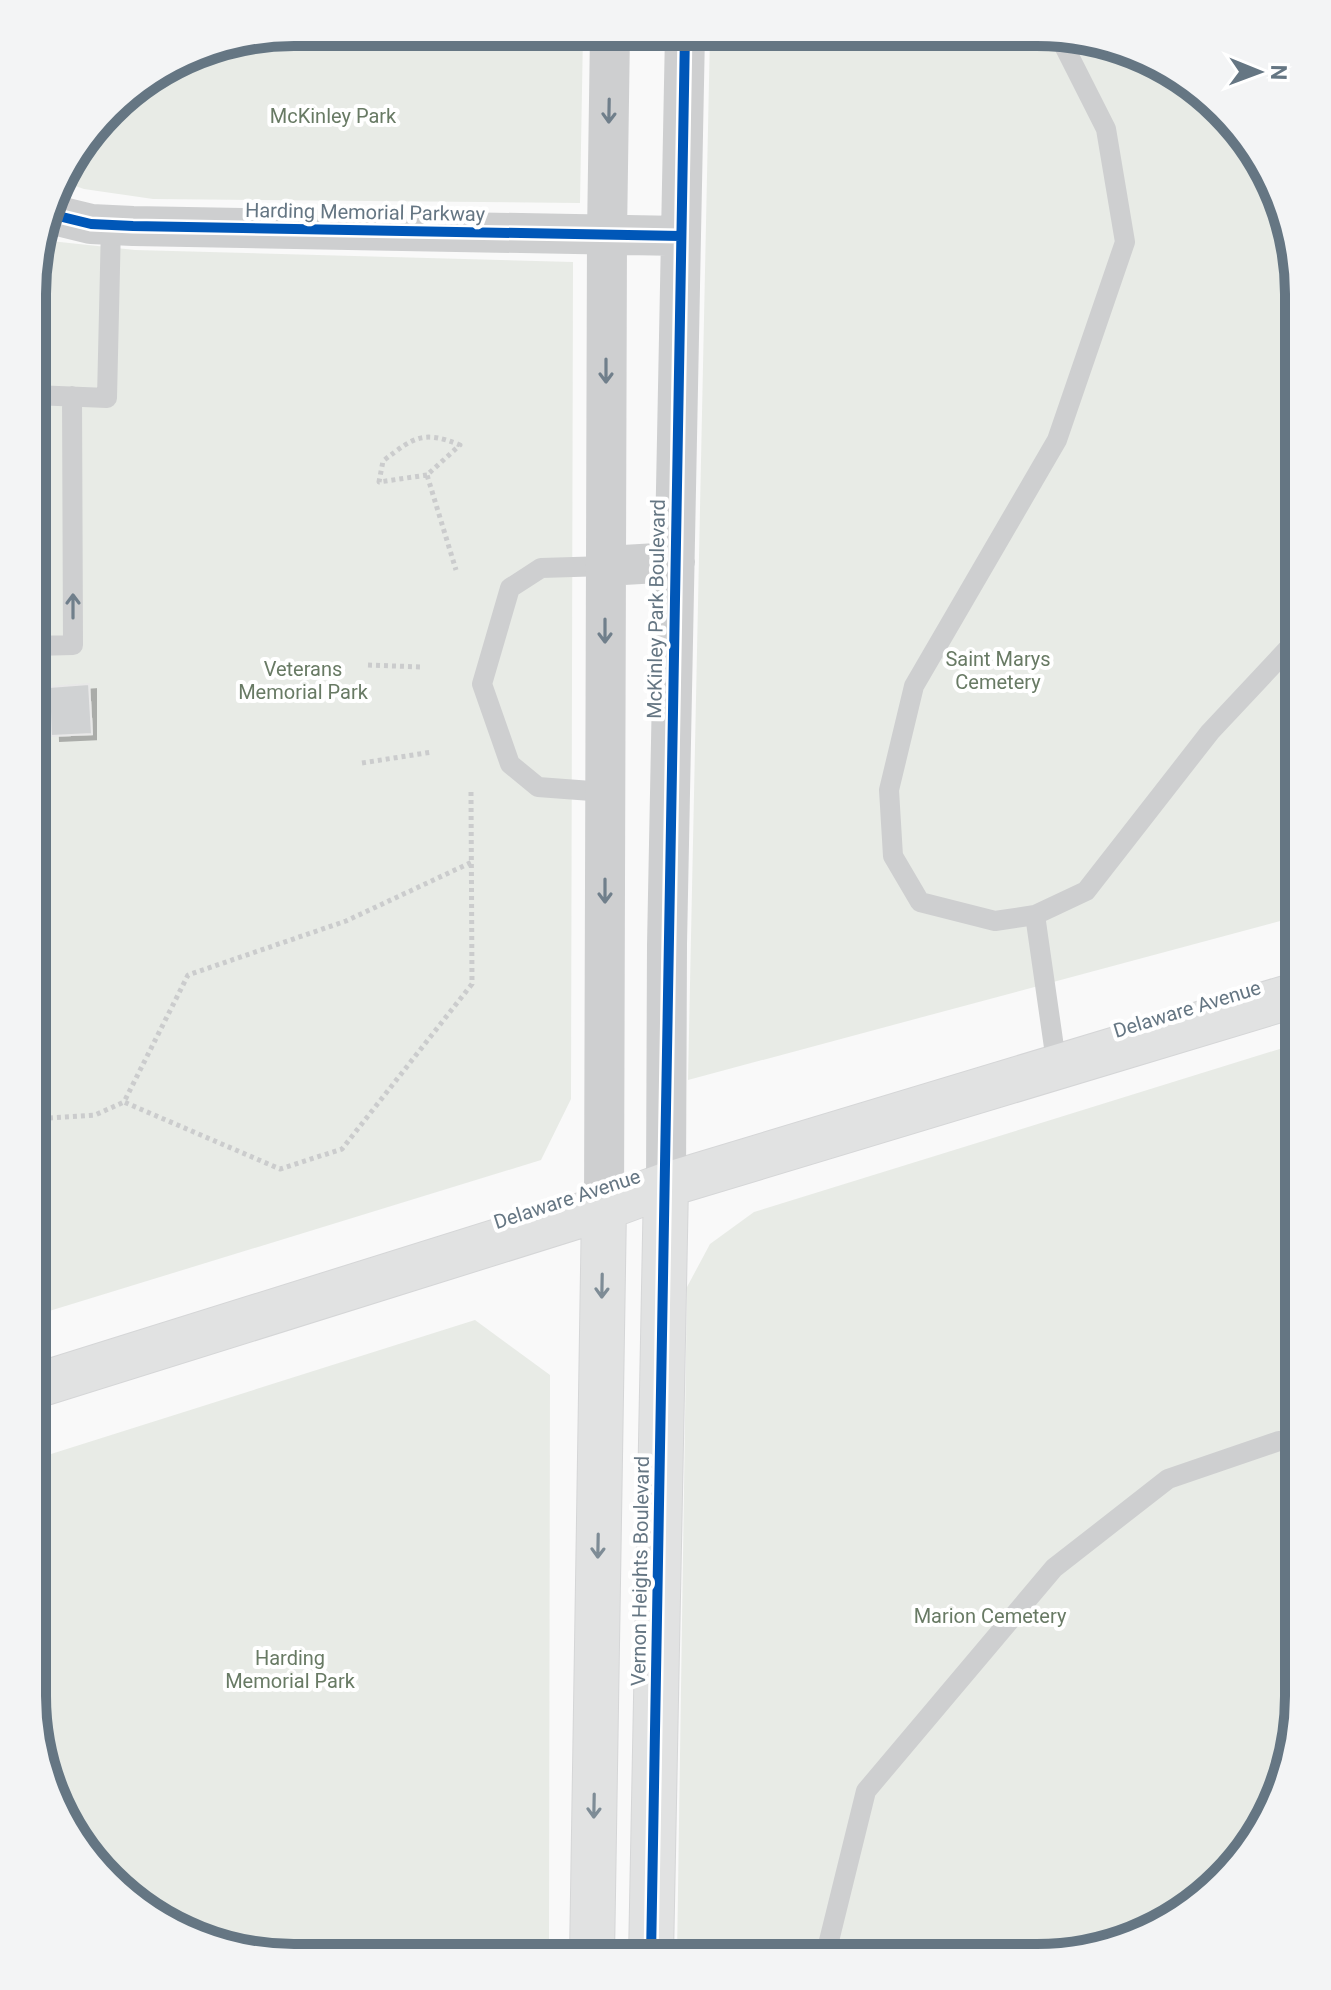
<svg xmlns="http://www.w3.org/2000/svg" width="1331" height="1990" viewBox="0 0 1331 1990" font-family="Roboto,sans-serif">
<style>
.green{fill:#e8ebe6}
.building{fill:#d0d2d3;stroke:#e8e8e8;stroke-width:2;filter:url(#shadow)}
.lines{fill:none;stroke-linecap:round;stroke-linejoin:round}
.secondary-casing{stroke:#d5d6d7;stroke-width:46}
.path{stroke:#cbcccd;stroke-width:5;stroke-dasharray:4 4;stroke-linecap:butt}
.lane{stroke:#cecfd0;stroke-width:20}
.street{stroke:#cecfd0;stroke-width:40}
.secondary{stroke:#e1e2e2;stroke-width:44}
.cycleway-casing{stroke:#fff;stroke-width:15}
.cycleway{stroke:#0057b8;stroke-width:10}
.oneway{stroke:#707f8b}
.oneway2{stroke:#7e8c96}
.labels{text-anchor:middle;dominant-baseline:central;stroke-width:8;stroke-linejoin:round;paint-order:stroke}
.park-label{font-size:20px;fill:#687a64;stroke:#fff}
.street-label{font-size:20px;fill:#657683;stroke:#fff}
.rim{fill:none;stroke:#657683;stroke-width:10}
</style>
<defs>
<filter id="shadow"><feDropShadow dx="9" dy="5" stdDeviation="0" flood-color="#0004"/></filter>
</defs>
<rect width="100%" height="100%" fill="#f9f9f9"/>
<path class="green" d="M294 32 583 33 580 203 153 199 84 189 61 181 67 163 122 97 209 46Z
M710 33 1072 34 1197 86 1279 193 1299 294V916L688 1080Z
M41 240 135 250 573 262 571 1099 541 1160 33 1316 34 259Z
M1299 1043 1298 1714 1285 1781 1245 1855 1138 1938 1038 1958 677 1957 687 1287 710 1244 754 1212Z
M475 1320 550 1375 549 1957 260 1956 135 1904 52 1797 32 1696V1460Z"/>
<path class="building" d="M89 684 92 734 51 736 49 687Z"/>
<g class="lines">
<g class="secondary-casing">
<path id="secondary" d="M32 1387 604 1208 666 1185 1299 994
M592 1957 604 1208
M651 1957 666 1185"/>
</g>
<path class="path" d="M427 475 379 482 383 461C414 437 423 430 460 445L427 475 456 570
M368 665 422 667
M362 763 432 752
M471 792 472 984 342 1149 280 1169 124 1102 188 975 346 921 472 862
M33 1119 95 1115 124 1102"/>
<path class="lane" d="M34 395 107 398 111 225
M34 646 73 645 72 396
M605 792 538 787 510 764 482 684 510 588 541 568 606 566
M1035 915 995 921 920 902 893 856 889 790 914 686 1057 440 1125 242 1106 129 1058 34
M1057 1068 1035 915 1086 891 1210 732 1299 637
M825 1957 866 1791 1054 1568 1168 1479 1279 1441 1299 1440"/>
<path class="street" d="M50 214 91 224 133 226 681 236
M606 566 675 562
M666 1185 667 945 685 33
M604 1208 607 235 610 33"/>
<use href="#secondary" class="secondary"/>
<g class="cycleway-casing">
<path id="cycleway" d="M50 214 91 224 133 226 681 236
M651 1957 685 33"/>
</g>
<use href="#cycleway" class="cycleway"/>
</g>
<defs><path id="oneway-shaft" d="M-6 0H5M1.5-3L5.5 0L1.5 3" fill="none" stroke-width="1.6" stroke-linecap="round" stroke-linejoin="round" transform="scale(2)"/></defs>
<g class="oneway">
<use href="#oneway-shaft" transform="translate(609 111) rotate(91)"/>
<use href="#oneway-shaft" transform="translate(606 371) rotate(90)"/>
<use href="#oneway-shaft" transform="translate(73 606) rotate(-90)"/>
<use href="#oneway-shaft" transform="translate(605 631) rotate(90)"/>
<use href="#oneway-shaft" transform="translate(605 891) rotate(90)"/>
</g>
<g class="oneway2">
<use href="#oneway-shaft" transform="translate(602 1286) rotate(91)"/>
<use href="#oneway-shaft" transform="translate(598 1546) rotate(91)"/>
<use href="#oneway-shaft" transform="translate(594 1806) rotate(91)"/>
</g>
<g class="labels">
<g class="park-label">
<text x="333" y="116">McKinley Park</text>
<text x="998" y="659">Saint Marys<tspan x="998" dy="23">Cemetery</tspan></text>
<text x="303" y="669">Veterans<tspan x="303" dy="23">Memorial Park</tspan></text>
<text x="990" y="1616">Marion Cemetery</text>
<text x="290" y="1658">Harding<tspan x="290" dy="23">Memorial Park</tspan></text>
</g>
<g class="street-label">
<text transform="translate(365 212) rotate(1)">Harding Memorial Parkway</text>
<text transform="translate(656 609) rotate(-89)">McKinley Park Boulevard</text>
<text transform="translate(1187 1009) rotate(-17)">Delaware Avenue</text>
<text transform="translate(567 1199) rotate(-18)">Delaware Avenue</text>
<text transform="translate(640 1571) rotate(-89)">Vernon Heights Boulevard</text>
</g>
</g>
<path d="M0 0H1331V1990H0ZM294 46H1037A248 248 0 0 1 1285 294V1696A248 248 0 0 1 1037 1944H294A248 248 0 0 1 46 1696V294A248 248 0 0 1 294 46Z" fill="#f3f4f5" fill-rule="evenodd"/>
<path class="rim" d="M294 46H1037A248 248 0 0 1 1285 294V1696A248 248 0 0 1 1037 1944H294A248 248 0 0 1 46 1696V294A248 248 0 0 1 294 46Z"/>
<g transform="translate(1259 72) rotate(91)" stroke="#ffffff" stroke-width="6" paint-order="stroke">
<path d="M0-6L14 30L0 20L-14 30Z" fill="#657683"/>
<text y="-12" font-size="22" font-weight="bold" text-anchor="middle" fill="#657683">N</text>
</g>
</svg>
